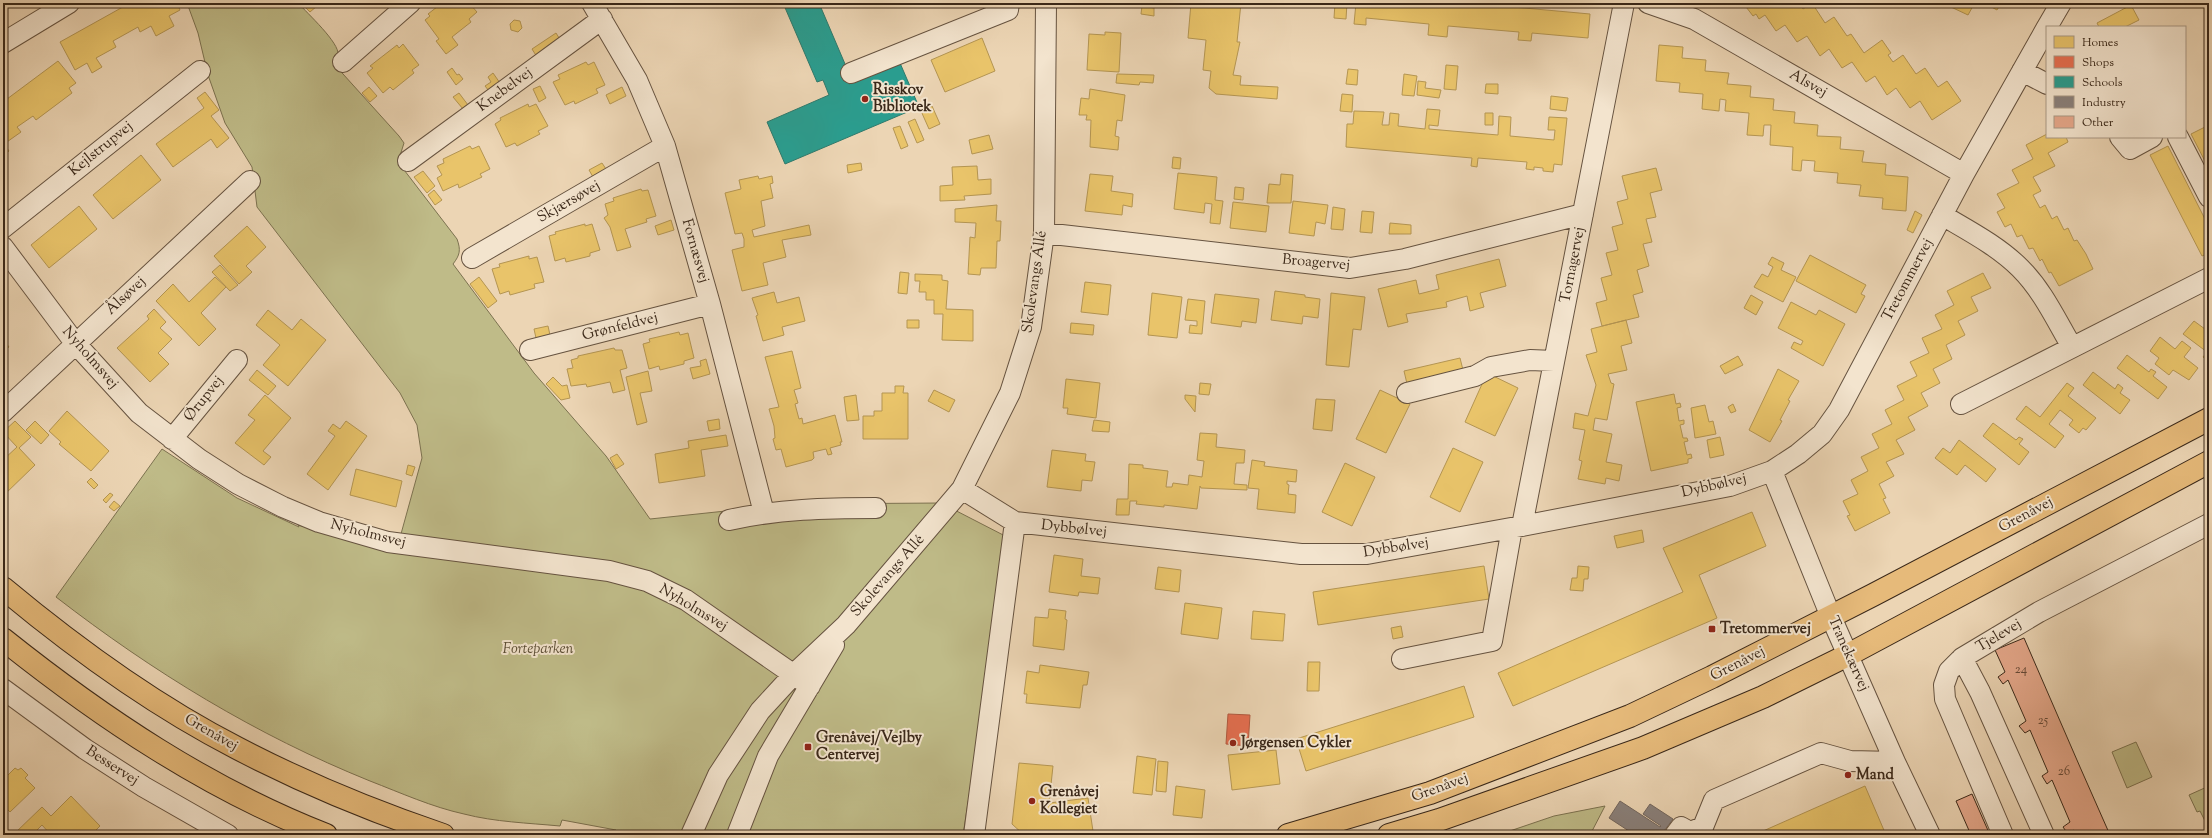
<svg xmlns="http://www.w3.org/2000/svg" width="2212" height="838" viewBox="0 0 2212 838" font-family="'Sorts Mill Goudy',serif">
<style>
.green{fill:#bfbb88;stroke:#7c7250}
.homes{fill:#e9c46a;stroke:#b49552}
.shops{fill:#e76f51;stroke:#b35a40}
.schools{fill:#2a9d8f;stroke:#2f7a6c}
.industry{fill:#8a817c;stroke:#72665e}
.building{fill:#e6a88b;stroke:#3a2819}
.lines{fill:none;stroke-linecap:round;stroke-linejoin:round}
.minor-casing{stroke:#665340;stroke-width:22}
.major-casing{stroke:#3a2819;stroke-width:24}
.minor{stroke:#f3e4ce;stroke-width:20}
.major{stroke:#e6ba7a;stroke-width:22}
.poi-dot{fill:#8f2418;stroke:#f3e4ce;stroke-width:1.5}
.labels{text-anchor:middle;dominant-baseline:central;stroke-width:4;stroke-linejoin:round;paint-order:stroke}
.number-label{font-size:13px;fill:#654836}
.street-label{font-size:15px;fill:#3a2819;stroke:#f3e4ce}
.poi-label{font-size:15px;font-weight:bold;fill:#3a2819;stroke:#f3e4ce;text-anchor:start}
.park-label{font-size:15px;font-style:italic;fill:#5b4d35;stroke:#f3e4ce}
</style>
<rect width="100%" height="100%" fill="#ecd5b4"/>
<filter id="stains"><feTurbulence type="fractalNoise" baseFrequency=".005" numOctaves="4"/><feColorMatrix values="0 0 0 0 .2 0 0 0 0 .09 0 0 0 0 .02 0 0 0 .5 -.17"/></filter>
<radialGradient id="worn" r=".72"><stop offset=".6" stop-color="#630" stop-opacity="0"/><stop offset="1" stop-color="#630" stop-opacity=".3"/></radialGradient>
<path class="green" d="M187 3H298C307 13 340 43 338 55 338 58 335 62 334 64L399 136 404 143 398 162 457 239C461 250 460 255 453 264L534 373 606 456 650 519 792 504 941 503 1009 538 963 835H617L616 830 562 820 560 826C528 823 495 822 464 814 432 807 401 793 370 781 256 735 153 672 56 597L162 449 237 498 299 527 298 525 396 552 422 458 417 425 400 393 257 207 252 167 225 123 208 75 198 33Z
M2136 742 2152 777 2127 788 2112 752Z
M2209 786V829L2200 811 2197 812 2189 795Z
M1605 806 1590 835H1498L1554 816Z"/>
<path class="homes" d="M130 3H177L180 10 169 16 174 26 156 36 151 26 140 32 138 27 113 41 116 47 96 58 102 67 92 73 87 63 75 70 60 42Z
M315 3 317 6 310 12 302 4Z
M442 3H469L477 12 469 19 471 22 452 37 458 45 446 54 436 41 439 39 425 20 430 16 428 14Z
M1104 3H1141V6Z
M1191 3H1241L1237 42H1240L1233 75 1241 76 1240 85 1278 87 1277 99 1216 94 1209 88 1211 71 1203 70 1206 40 1188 38Z
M1335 3H1347L1346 19 1334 18Z
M1356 3H1469L1590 14 1588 38 1532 33 1531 41 1518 40 1519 32 1448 26 1447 37 1428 35 1429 24 1366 18V25L1354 24Z
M1743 3H1799L1803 9 1812 3 1825 23 1834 17 1847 36 1851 34 1864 53 1882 40 1891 53 1888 55 1893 62 1903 55 1916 74 1925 68 1938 87 1947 81 1961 101 1932 120 1920 101 1910 108 1896 88 1887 95 1875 76 1866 82 1852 62 1842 68 1829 49 1820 56 1807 36 1797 42 1785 25 1776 31 1765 15 1759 19 1756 14 1753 16Z
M1953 3H1968L1973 6 1968 15 1951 7Z
M1984 3H2001L1997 10Z
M2131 5 2139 20 2125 27H2099L2097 23Z
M1142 6 1154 8V16L1141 14Z
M514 20 520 21 522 28 518 32 511 30 510 24Z
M1105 32 1121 33 1119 72 1087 70 1089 34 1105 35Z
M556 33 561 41 537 57 532 49Z
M982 38 995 71 945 92 931 60Z
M403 44 419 65 412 70 414 73 393 90 390 87 383 93 367 73 373 68 370 66 397 45 399 48Z
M1659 45 1683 47 1682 58 1706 60 1705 71 1729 73 1727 84 1751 86 1750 97 1774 99 1773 110 1795 112 1794 123 1818 125 1817 136 1841 137 1840 149 1864 151 1862 162 1886 164 1885 175 1908 177 1906 211 1882 209 1883 198 1859 196 1861 185 1837 183 1838 173 1814 171 1815 161 1802 160 1801 171 1792 170 1793 147 1770 145 1771 125H1764L1763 136 1747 135 1749 113 1725 111 1726 100 1720 99 1719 111 1702 109 1703 94 1679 92 1680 83 1656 81Z
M58 61 76 83 69 88 72 93 36 120 33 116 17 127 21 132 4 144 9 151 3 156V102Z
M586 62 588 65 594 62 605 85 596 89 598 93 575 104 574 101 565 105 553 82 560 79 558 75Z
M1446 65 1458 66 1456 90 1444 89Z
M452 68 457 75 459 74 463 79 456 85 447 72Z
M1348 69 1358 70 1357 85 1346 84Z
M493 73 500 83 489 91 485 86 491 82 488 77Z
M1117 74 1154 75 1153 83 1140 82 1139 85 1116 83Z
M1404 74 1417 76 1414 96 1402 95Z
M1418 81 1426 82 1425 88 1441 90 1439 98 1417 95Z
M1486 84H1498V94L1485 93Z
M540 86 546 98 539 102 533 89Z
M369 87 377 96 370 102 362 93Z
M622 87 626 96 610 104 606 95Z
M1090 89 1125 95 1122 121 1117 120 1115 136 1119 137 1118 150 1090 147 1091 120H1086L1087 115H1079L1081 98 1089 99Z
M205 92 219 110 211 116 229 138 217 148 211 139 173 167 156 144 204 108 197 98Z
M459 93 468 105 463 109 453 97Z
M1342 94 1353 95 1352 112 1340 111Z
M1551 96 1568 98 1566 111 1550 109Z
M528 104 529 107 536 104 548 126 538 131 540 134 517 146 515 143 506 147 495 124 501 120 500 118Z
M932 106 940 124 929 129 921 111Z
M1427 109 1440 110 1438 126 1429 125V129L1498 135 1499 116 1511 117 1510 136 1554 140 1555 130H1548L1549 117 1567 118 1562 165 1554 164 1553 172 1543 171V168L1534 167V170L1526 169 1527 162 1478 158 1477 167 1471 166 1472 158 1346 147 1347 124H1353L1354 111 1384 112 1382 125H1389L1390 113 1399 114 1398 126 1425 129Z
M1485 113H1493V125H1485Z
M915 119 924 140 917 143 908 122Z
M2209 125V169L2191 134Z
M900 126 908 146 901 149 893 128Z
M2047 134V137H2066L2068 142 2048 153 2055 166 2033 177 2041 191 2033 195 2040 208 2045 205 2052 219 2057 216 2064 230 2068 228 2074 241 2077 240 2086 254 2093 269 2059 286 2051 272 2049 273 2042 259 2040 261 2033 248 2029 249 2022 235 2017 237 2011 224 2005 227 1997 212 2005 208 1997 194 2019 183 2012 170 2033 159 2026 145Z
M989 135 993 149 972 154 969 140Z
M470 146 472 149 479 146 490 169 480 174 482 177 459 188 458 184 443 191 437 178 442 175 437 166 444 163 443 159Z
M2168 146 2209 227V253L2202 256 2150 155Z
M141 155 161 180 113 219 93 195Z
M1173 157 1181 158 1180 169 1172 168Z
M602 163 606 169 593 177 589 170Z
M861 163 862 170 848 173 847 165Z
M977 166 978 180 991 179V194L964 196 965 200 940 201V186L953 185 952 167Z
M1656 168 1662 190 1650 193 1656 217 1646 219 1652 242 1643 244 1649 266 1637 270 1643 292 1633 295 1639 317 1602 326 1596 303 1607 300 1601 278 1612 275 1606 253 1618 250 1612 227 1623 224 1617 202 1628 199 1622 176Z
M423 171 435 186 427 193 414 177Z
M1178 173 1217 177 1215 200 1223 201 1220 224 1210 223 1212 204 1205 203 1204 213 1174 209Z
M1090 174 1113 176 1111 191 1133 194 1132 207 1123 205 1122 215 1085 211Z
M1281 174 1293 175 1291 203H1267L1269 184 1280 185Z
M758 176 759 179 772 176 773 183 770 184 773 198 761 201 765 226 752 230 754 237 809 225 811 235 782 240 786 257 763 263 768 285 742 291 732 250 744 247V239L742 233 735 234 725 193 741 189 739 180Z
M1235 187 1244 188 1243 200 1234 199Z
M641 189 642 191 648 190 656 216 646 219 647 222 625 229 631 247 617 251 610 227 604 218 608 215 605 204 614 201 613 198Z
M434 190 442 200 435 205 428 195Z
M1293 201 1328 205 1325 224 1316 222 1314 236 1289 233Z
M1233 202 1269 206 1266 232 1230 228Z
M997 205 996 221H1001L1000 241H997L996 268H981L980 275 968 274 970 237 975 238 976 223 955 222V209Z
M79 206 97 229 49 268 31 245Z
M1333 207 1345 209 1343 230 1331 229Z
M1362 211 1374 212 1372 233 1360 232Z
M1915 211 1922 215 1913 233 1907 230Z
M671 220 674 230 658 235 655 226Z
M1390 223 1411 225V234H1389Z
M585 224V226L592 224 600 250 590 253V256L566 262 565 258 555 261 549 236 556 234 555 232Z
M247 226 266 247 246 266 252 272 239 284 214 256Z
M1810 255 1866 285 1861 294 1865 296 1856 313 1796 281Z
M529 256V259L537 257 544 282 534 284 535 288 510 295 509 291 500 294 492 269 500 267 499 264Z
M1772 257 1784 263 1781 270 1796 277 1783 302 1754 287 1762 274 1768 277 1773 267 1768 264Z
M1499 259 1506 286 1480 293 1484 307 1470 311 1467 296 1446 302 1447 307 1406 314 1408 322 1388 327 1378 289 1416 280 1419 294 1439 289 1436 275Z
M220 265 238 285 230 291 212 272Z
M900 272 909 273 907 294 898 293Z
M1983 273 1991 288 1971 297 1978 311 1958 321 1965 335 1946 345 1952 359 1933 369 1940 383 1921 393 1928 406 1908 417 1915 430 1896 440 1904 454 1886 462 1894 476 1879 484 1886 498 1883 499 1890 513 1855 531 1847 516 1850 515 1843 501 1858 494 1851 480 1868 471 1861 457 1879 448 1872 434 1892 424 1885 410 1904 400 1897 386 1917 376 1910 362 1929 353 1922 338 1942 329 1935 315 1954 305 1947 291Z
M915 274 942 275V280L948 281 946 309 973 310V341L942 340 943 314H934V300H926V292H919L920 281H915Z
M215 277 226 287 201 313 216 329 199 346 156 301 173 284 189 302Z
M479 277 497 301 488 308 470 284Z
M1085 282 1111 285 1108 315 1081 312Z
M1275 291 1305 295V297L1320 299 1318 318 1303 316 1302 324 1271 320Z
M774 292 777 303 799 297 805 321 782 327 784 335 763 341 756 316 758 315 752 298Z
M1152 293 1182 297 1177 338 1148 335Z
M1331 293 1365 297 1361 330 1353 329 1349 367 1326 365Z
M1215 294 1259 299 1256 323 1242 321 1241 327 1211 323Z
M1751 295 1763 302 1756 315 1744 308Z
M1188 299 1205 301 1202 334 1189 333 1190 325 1197 326V321L1185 320Z
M1791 302 1816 315 1819 310 1845 324 1823 366 1791 348 1794 342 1801 345 1803 341 1778 328Z
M154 309 166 322 160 328 172 339 158 353 169 364 150 382 117 348 149 319 147 316Z
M268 310 292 330 301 319 326 340 288 386 263 365 280 345 256 325Z
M907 320H919V328H907Z
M1626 320 1632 343 1621 346 1627 370 1608 374 1611 383 1614 384 1607 420 1595 418 1593 430 1612 434 1606 462 1622 465 1619 481 1606 478 1605 484 1578 479 1582 461 1579 460 1585 430 1573 428 1575 413 1588 416 1596 385 1586 355 1597 352 1591 329Z
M2194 321 2209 332V362L2203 357 2207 352 2183 334Z
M1071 323 1094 325 1093 335 1070 333Z
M548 326 550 335 536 338 534 329Z
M679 332 680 335 688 333 694 358 684 361V364L660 370 659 366 649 369 643 344 650 342 649 339Z
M2160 337 2175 349 2182 341 2191 348 2184 357 2198 368 2189 380 2173 370 2169 375 2155 364 2159 358 2150 351Z
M3 339 9 347 3 351Z
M614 348 615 350H622L627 368 620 370 625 390 613 393 610 382 587 387 586 384 571 386 567 369 573 368 571 360 578 358V356Z
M792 351 801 388 794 390 798 403 795 404 799 419 802 418 803 424 835 415 842 442H840L841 445 830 448 832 454 828 455 826 449 813 452 814 458 812 460 786 467 781 449 776 450 773 439 775 438 774 426 769 409 779 407 765 357Z
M2127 355 2149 372 2151 369 2156 372 2153 376 2167 387 2158 399 2117 368Z
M1738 356 1743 365 1725 374 1720 366Z
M1460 358 1464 374 1408 388 1404 371Z
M706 359 710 374 693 379 690 368 701 366 700 361Z
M1778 369 1799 381 1788 400 1790 401 1780 420 1782 421 1770 442 1749 430Z
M257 370 276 386 268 395 249 380Z
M648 371 652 391 640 393 647 422 637 425 626 377Z
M2093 372 2115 389 2118 384 2123 388 2120 393 2130 400 2120 414 2083 385Z
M1487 373 1518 388 1495 436 1465 422Z
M553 377 562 386 567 385 570 398 561 400 546 384Z
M1066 379 1100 383 1096 418 1067 414 1068 408H1063Z
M1200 383 1211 384 1209 395 1199 394Z
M2067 383 2074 388 2068 396 2096 418 2086 430 2083 428 2079 433 2069 425 2073 420 2060 410 2049 424 2064 436 2055 448 2016 419 2026 406 2040 417Z
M895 386H904L903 393H908V439H863V416H874V411H882V393H895Z
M934 390 955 400 949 412 928 401Z
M1380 390 1410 404 1386 453 1356 439Z
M1674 394 1676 404 1680 403 1681 407 1677 408 1679 421 1684 420V424L1680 425 1683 438H1687L1688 441 1684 442 1687 455 1691 454 1692 458 1688 459V463L1651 471 1636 402Z
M265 395 291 418 263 451 271 457 264 465 235 443 255 420 248 415Z
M856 395 859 420 847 421 844 397Z
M1185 395 1196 396 1195 412 1185 399Z
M1316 399 1335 400 1332 431 1313 429Z
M1733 404 1736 411 1731 413 1728 407Z
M1705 405 1709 422 1713 421 1716 434 1695 438 1691 408Z
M67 411 109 451 91 471 59 444 61 442 49 431Z
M719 419 720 429 709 431 707 421Z
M1094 420 1110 422 1109 432 1092 431Z
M15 421 31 437 19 448 35 465 3 496V460L17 447 3 432Z
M35 421 49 435 41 444 26 430Z
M346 421 367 436 328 490 307 474 335 436 328 431 333 424 340 429Z
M1993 423 2016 440 2019 437 2023 439 2019 444 2029 452 2019 465 1983 436Z
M1200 433 1217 434 1216 447 1245 450 1244 463H1236L1234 484 1247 485V490L1201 488 1200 486 1197 509 1164 505V507L1136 504 1137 501H1130L1129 515H1116L1117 499H1128L1129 464 1143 465V468L1168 471 1166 487H1172L1173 483 1188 485 1189 475 1202 477 1204 461 1197 460Z
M726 435 728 446 701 450 705 476 659 483 655 454 689 448 688 441Z
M1720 437 1724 455 1710 458 1707 440Z
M1959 440 1996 469 1986 482 1965 465 1957 475 1935 458 1943 448 1950 453Z
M1453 448 1483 462 1460 512 1430 497Z
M1052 450 1086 454 1085 461 1095 462 1092 481 1082 480 1081 491 1047 487Z
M617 454 624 464 616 469 610 458Z
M1252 460 1265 462 1264 466 1297 470 1296 482 1287 481V484L1289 485 1288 494 1296 495 1295 513 1257 509 1259 489 1248 488Z
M1345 463 1375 477 1352 526 1322 512Z
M408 465 415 467 412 476 406 474Z
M356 469 402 481 396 507 350 495Z
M91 478 98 485 94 489 87 482Z
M110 493 113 495 106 503 103 500Z
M114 501 120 506 114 511 109 507Z
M1752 512 1766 546 1699 575 1717 618 1513 706 1498 673 1683 592 1663 548Z
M1642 530 1644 542 1617 548 1614 536Z
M1054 555 1083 559 1081 576 1100 578 1098 594 1079 592 1078 596 1049 592Z
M1484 566 1489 599 1318 625 1313 592Z
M1578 566 1589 567 1588 579H1584L1583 591 1570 590 1572 578H1577Z
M1158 567 1181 570 1179 592 1155 589Z
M1185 603 1222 608 1218 639 1181 634Z
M1049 609 1066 611 1065 619 1067 620 1064 650 1033 646 1035 617 1048 618Z
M1253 611 1285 614 1283 641 1251 639Z
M1401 626 1403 637 1393 639 1391 628Z
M1308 662H1320L1319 691H1307Z
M1040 665 1089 672 1087 685H1083L1080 708 1026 703 1027 694H1024L1027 671 1039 673Z
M1464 686 1474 717 1306 771 1296 739Z
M1276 750 1280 784 1232 790 1228 755Z
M1137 756 1156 759 1152 795 1133 793Z
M1158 761 1168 762 1166 792 1156 791Z
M1019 763 1053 766 1049 803 1088 798 1093 831 1070 835H1024L1012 824Z
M15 768 18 770 21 768 28 775 25 778 35 788 10 812 3 805V780Z
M1176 786 1205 790 1202 818 1173 815Z
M1865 786 1886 835H1754Z
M71 796 100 826 91 835H66L63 832 59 835H51L42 825 32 835H17L15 833 42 807 51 816Z"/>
<path class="shops" d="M1228 714 1250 715 1248 746 1226 744Z"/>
<path class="schools" d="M783 3H819L848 71 844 72 849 84 900 63 919 107 785 164 767 122 829 95 823 80 817 82Z"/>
<path class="industry" d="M1620 801 1660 827 1661 826 1643 814 1650 804 1673 819 1661 835H1635L1609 818Z"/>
<path class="building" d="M2024 638 2080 767 2110 835H2076L2074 830 2068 834 2063 827 2070 822 2052 780 2047 784 2042 776 2048 772 2030 730 2025 733 2019 726 2026 721 2008 680 2003 684 1998 677 2005 672 1995 650Z
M1972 794 1990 835H1971L1956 801Z"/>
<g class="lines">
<g class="minor-casing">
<path id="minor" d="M592 3 637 80 665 146 710 304 764 513
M1648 3 1694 19 1964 174
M2047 27 2061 3
M3 43 69 3
M343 62 410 3
M2022 71 2047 84
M851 73 1008 10 1009 3
M2120 137 2130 149 2152 137
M2178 137 2209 197
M408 161 602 19
M1942 215C1969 231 1998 246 2020 268 2043 291 2056 320 2072 347
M3 228 200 71
M1044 233 1350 268 1405 259 1583 214
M3 247 75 343 139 413 199 459 238 484 283 507 319 522 388 542 609 571 647 581 686 600 810 686
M472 258 665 146
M530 350 710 304
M1407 393 1475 376 1491 367 1530 360 1554 361
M1961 404 2209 278
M3 412 250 181
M172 439 237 360
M1772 471 1831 617 1895 762 1930 835
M962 489 1015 522 1301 554H1367L1522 526 1730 486 1772 471 1798 454 1822 434 1839 410 1964 174 2047 27
M729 520C778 509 827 508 876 508
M1522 526 1624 3
M1962 658 1980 692 2044 835
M1402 659 1492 641 1512 528
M3 689 85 749 144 787 228 835
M691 835 718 775 760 711 794 674 846 625 962 489 1010 393 1031 327 1044 233 1046 3
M737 835 768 756 834 645
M974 835 1015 522
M1675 835 1681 827 1690 832 1703 827 1714 800 1821 753 1850 761 1895 762
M2003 835 1945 699 1944 685 1949 671 1962 658 2039 612 2209 524"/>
</g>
<g class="major-casing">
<path id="major" d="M3 588C75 648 153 705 237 748 304 783 372 811 443 835
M3 639C102 718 208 789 326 835
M1288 835 1430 793 1630 716 1712 677 1873 595 2209 419
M1389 835 1439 820 1643 748 1763 697 1848 655 2209 462"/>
</g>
<use href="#minor" class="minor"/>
<use href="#major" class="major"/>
</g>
<g class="poi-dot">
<circle cx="865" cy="99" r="4"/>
<rect x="1708" y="625" width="8" height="8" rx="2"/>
<circle cx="1233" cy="743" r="4"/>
<rect x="804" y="743" width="8" height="8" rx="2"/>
<circle cx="1848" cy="775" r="4"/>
<circle cx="1032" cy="801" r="4"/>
</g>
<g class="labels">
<g class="number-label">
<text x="2021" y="670">24</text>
<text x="2043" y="721">25</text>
<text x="2064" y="772">26</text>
</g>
<g class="street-label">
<text transform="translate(1808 84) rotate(30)">Alsvej</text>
<text transform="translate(505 90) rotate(-36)">Knebelvej</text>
<text transform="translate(101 149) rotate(-39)">Kejlstrupvej</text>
<text transform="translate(569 202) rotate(-30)">Skjærsøvej</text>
<text transform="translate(695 251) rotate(74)">Fornæsvej</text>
<text transform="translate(1316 263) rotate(5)">Broagervej</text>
<text transform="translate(1573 265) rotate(-79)">Tornagervej</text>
<text transform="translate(1908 280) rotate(-62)">Tretommervej</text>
<text transform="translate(1035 282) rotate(-82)">Skolevangs Allé</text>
<text transform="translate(126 296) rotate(-43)">Ålsøvej</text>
<text transform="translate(620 327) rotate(-14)">Grønfeldvej</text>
<text transform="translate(90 358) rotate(49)">Nyholmsvej</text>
<text transform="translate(204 399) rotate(-51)">Ørupvej</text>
<text transform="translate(1714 486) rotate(-13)">Dybbølvej</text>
<text transform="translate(2026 515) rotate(-28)">Grenåvej</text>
<text transform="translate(1074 529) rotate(6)">Dybbølvej</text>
<text transform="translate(368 534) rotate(14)">Nyholmsvej</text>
<text transform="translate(1396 548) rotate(-9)">Dybbølvej</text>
<text transform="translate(888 576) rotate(-49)">Skolevangs Allé</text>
<text transform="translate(693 608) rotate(31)">Nyholmsvej</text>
<text transform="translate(1999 636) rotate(-31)">Tjelevej</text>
<text transform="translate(1848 654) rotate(66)">Tranekærvej</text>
<text transform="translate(1738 664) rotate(-27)">Grenåvej</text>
<text transform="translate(211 733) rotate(30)">Grenåvej</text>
<text transform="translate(112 766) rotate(33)">Besservej</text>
<text transform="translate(1440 788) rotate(-20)">Grenåvej</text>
</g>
<g class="poi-label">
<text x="873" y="90">Risskov<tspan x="873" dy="17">Bibliotek</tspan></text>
<text x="1720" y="629">Tretommervej</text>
<text x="816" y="738">Grenåvej/Vejlby<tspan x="816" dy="17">Centervej</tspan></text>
<text x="1241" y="743">Jørgensen Cykler</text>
<text x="1856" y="775">Mand</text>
<text x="1040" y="792">Grenåvej<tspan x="1040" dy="17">Kollegiet</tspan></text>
</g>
<g class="park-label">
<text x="538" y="649">Forteparken</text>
</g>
</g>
<rect width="2212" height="838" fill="none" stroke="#ecd5b4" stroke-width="16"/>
<rect x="4" y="4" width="2204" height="830" fill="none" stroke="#3a2819" stroke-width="2"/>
<rect x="8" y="8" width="2196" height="822" fill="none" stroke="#3a2819"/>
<rect x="2046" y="26" width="140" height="112" fill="#f3e4ce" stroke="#a99986"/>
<rect x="2054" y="36" width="20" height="12" fill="#e9c46a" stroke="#a99986"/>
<text x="2082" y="46" font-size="12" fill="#3a2819">Homes</text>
<rect x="2054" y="56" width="20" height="12" fill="#e76f51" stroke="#a99986"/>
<text x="2082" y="66" font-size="12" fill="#3a2819">Shops</text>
<rect x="2054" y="76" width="20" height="12" fill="#2a9d8f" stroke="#a99986"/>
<text x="2082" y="86" font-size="12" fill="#3a2819">Schools</text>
<rect x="2054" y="96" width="20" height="12" fill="#8a817c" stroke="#a99986"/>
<text x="2082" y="106" font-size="12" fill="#3a2819">Industry</text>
<rect x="2054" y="116" width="20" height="12" fill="#e6a88b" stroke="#a99986"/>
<text x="2082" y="126" font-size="12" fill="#3a2819">Other</text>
<rect width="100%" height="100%" filter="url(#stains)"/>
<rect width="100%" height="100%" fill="url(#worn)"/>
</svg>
